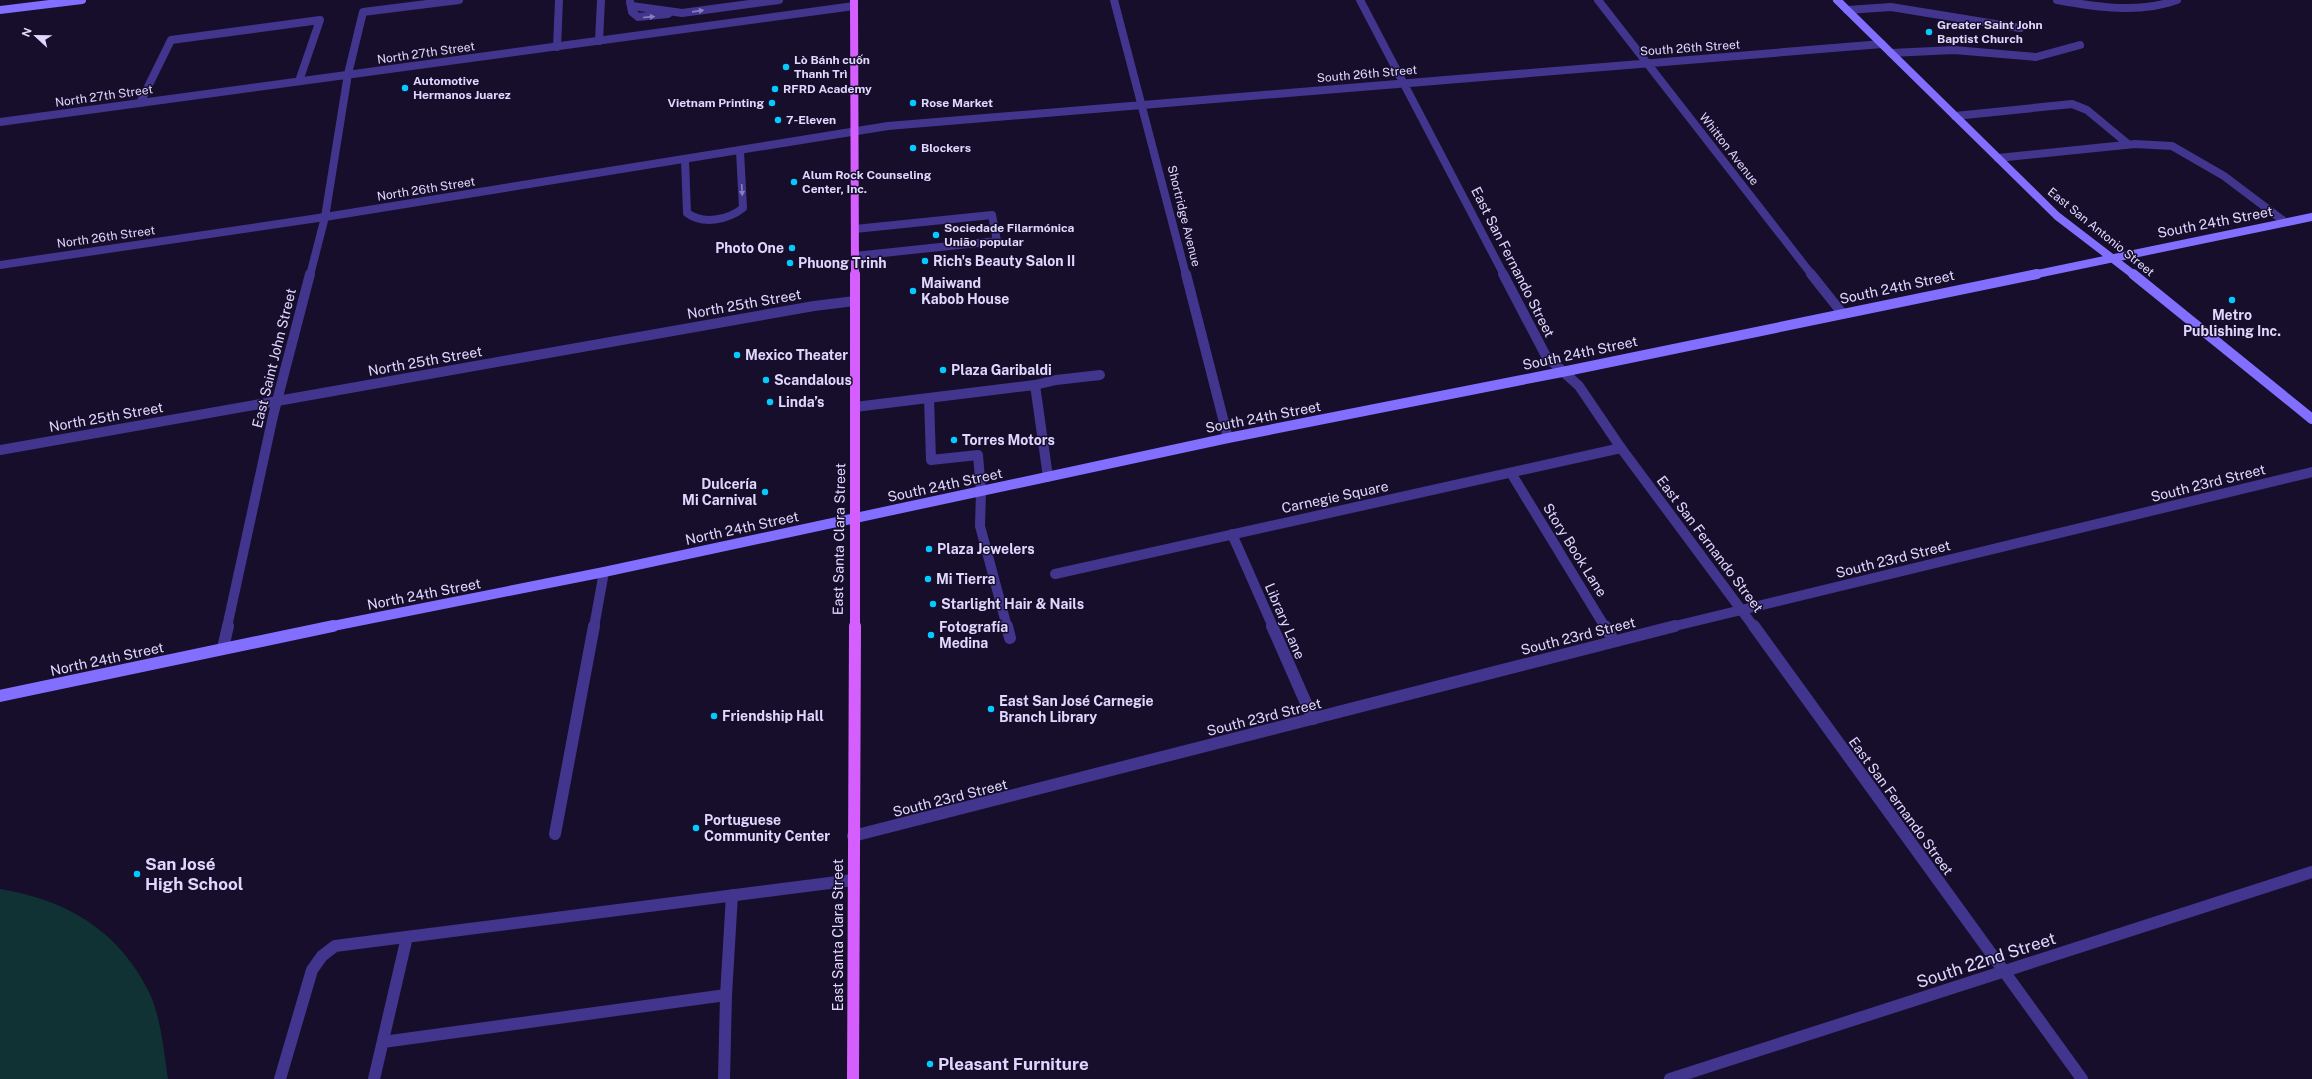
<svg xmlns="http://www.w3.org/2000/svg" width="2312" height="1079" viewBox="0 0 2312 1079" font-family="'Public Sans',sans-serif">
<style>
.green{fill:#103235}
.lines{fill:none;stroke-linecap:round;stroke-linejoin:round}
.lane-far2{stroke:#42358d;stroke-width:8}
.lane-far1{stroke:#42358d;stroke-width:10}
.lane{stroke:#42358d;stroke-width:12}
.street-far2{stroke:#42358d;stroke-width:8}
.street-far1{stroke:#42358d;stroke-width:10}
.street{stroke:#42358d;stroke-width:12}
.secondary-far2{stroke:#826eff;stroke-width:8}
.secondary-far1{stroke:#826eff;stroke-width:10}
.secondary{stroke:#826eff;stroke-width:12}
.primary-far2{stroke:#d55eff;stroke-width:8}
.primary-far1{stroke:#d55eff;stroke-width:10}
.primary{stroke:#d55eff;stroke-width:12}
.oneway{fill:#897ec0}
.poi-dot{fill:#03caff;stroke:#160e2a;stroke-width:1.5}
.labels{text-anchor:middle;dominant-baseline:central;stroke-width:3;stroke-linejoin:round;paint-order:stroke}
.far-poi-label{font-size:12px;font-weight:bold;fill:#e0d7ff;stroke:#160e2a;text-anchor:start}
.far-street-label{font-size:12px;fill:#e0d7ff;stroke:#160e2a}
.street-label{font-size:14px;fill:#e0d7ff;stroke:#160e2a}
.poi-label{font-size:14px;font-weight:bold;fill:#e0d7ff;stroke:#160e2a;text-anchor:start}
.near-poi-label{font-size:17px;font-weight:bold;fill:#e0d7ff;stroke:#160e2a;text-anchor:start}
.near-street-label{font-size:17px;fill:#e0d7ff;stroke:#160e2a}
</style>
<rect width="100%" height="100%" fill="#160e2a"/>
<path class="green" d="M0 889C67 900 118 930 149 992 161 1017 164 1052 168 1079H0Z"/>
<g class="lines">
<path class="lane-far2" d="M2057 0C2096 7 2139 14 2177 0
M630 2 632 12 638 17 668 14
M632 6 682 13 779 0
M1847 10 1891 7 2020 28
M599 41 601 0
M557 47 559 0
M1891 53 1954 50 2036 57 2080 45
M348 74 363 12 459 0
M140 103 171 40 320 20 299 81
M1955 116 2072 104 2087 110 2128 144
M1998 158 2135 144 2172 146 2224 176 2285 222
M685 160 687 213C703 225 728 220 743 208L740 151
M855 229 992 215 997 241 855 256"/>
<path class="lane-far1" d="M1035 385 1056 380 1100 375
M929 398 931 460 978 455 981 491 980 526 1007 627
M855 407 1035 385 1048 477
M1511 473 1605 627
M1232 534 1273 627
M1055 574 1621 448
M594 627 604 572"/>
<path class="lane" d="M1007 626 1010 638
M1272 626 1313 719
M1605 626 1614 641
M555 834 594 626
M726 995 732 895
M383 1042 726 995 724 1079
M280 1079 312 970 322 956 335 946 853 880
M374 1079 407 937"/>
<path class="street-far2" d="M1114 0 1186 275
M1360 0 1504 275
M1598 0 1812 275
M0 122 854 6
M0 265 325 217 888 126 1882 44
M310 275 325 217 348 74"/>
<path class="street-far1" d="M1186 274 1228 438
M1503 274 1546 356 1579 386 1621 448 1754 627
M1811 274 1842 313
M0 450 814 306 855 301
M227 627 273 416 310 274
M1671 627 2312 472"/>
<path class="street" d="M1754 626 2082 1079
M223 648 228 626
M853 836 1675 626
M1670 1079 2312 872"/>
<path class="secondary-far2" d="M1837 0 2057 216 2134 275
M0 10 82 0
M2032 275 2312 217"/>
<path class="secondary-far1" d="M2133 274 2312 419
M328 627 604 572 1228 438 1562 372 2037 274"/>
<path class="secondary" d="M0 696 333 626"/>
<path class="primary-far2" d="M854 0 855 275"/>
<path class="primary-far1" d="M855 274V627"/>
<path class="primary" d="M853 1079 855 626"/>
</g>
<defs><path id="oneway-solid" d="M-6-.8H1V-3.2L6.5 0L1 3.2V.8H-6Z"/></defs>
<g class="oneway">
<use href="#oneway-solid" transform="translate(698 11) rotate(-8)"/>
<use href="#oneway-solid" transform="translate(649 17) rotate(-5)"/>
<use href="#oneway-solid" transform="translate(742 190) rotate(87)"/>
</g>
<g class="poi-dot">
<circle cx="1929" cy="32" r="4"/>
<circle cx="786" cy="67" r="4"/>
<circle cx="405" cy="88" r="4"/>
<circle cx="775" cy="89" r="4"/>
<circle cx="772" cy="103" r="4"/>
<circle cx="913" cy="103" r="4"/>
<circle cx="778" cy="120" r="4"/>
<circle cx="913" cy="148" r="4"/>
<circle cx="794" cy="182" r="4"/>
<circle cx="936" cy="235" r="4"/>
<circle cx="792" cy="248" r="4"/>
<circle cx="925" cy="261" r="4"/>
<circle cx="790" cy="263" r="4"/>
<circle cx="913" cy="291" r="4"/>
<circle cx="2232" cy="300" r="4"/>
<circle cx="737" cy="355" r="4"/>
<circle cx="943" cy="370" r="4"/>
<circle cx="766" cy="380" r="4"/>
<circle cx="770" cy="402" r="4"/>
<circle cx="954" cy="440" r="4"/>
<circle cx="765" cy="492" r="4"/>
<circle cx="929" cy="549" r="4"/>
<circle cx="928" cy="579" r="4"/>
<circle cx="933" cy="604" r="4"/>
<circle cx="931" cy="635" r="4"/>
<circle cx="991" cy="709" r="4"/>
<circle cx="714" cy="716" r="4"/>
<circle cx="696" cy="828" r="4"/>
<circle cx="137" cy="874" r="4"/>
<circle cx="930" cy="1064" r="4"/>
</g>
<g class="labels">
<g class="far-poi-label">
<text x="1937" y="25">Greater Saint John<tspan x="1937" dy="14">Baptist Church</tspan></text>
<text x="794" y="60">Lò Bánh cuốn<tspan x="794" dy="14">Thanh Trì</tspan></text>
<text x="413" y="81">Automotive<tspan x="413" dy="14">Hermanos Juarez</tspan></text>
<text x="783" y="89">RFRD Academy</text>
<text x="764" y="103" text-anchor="end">Vietnam Printing</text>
<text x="921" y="103">Rose Market</text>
<text x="786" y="120">7-Eleven</text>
<text x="921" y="148">Blockers</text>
<text x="802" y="175">Alum Rock Counseling<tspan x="802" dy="14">Center, Inc.</tspan></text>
<text x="944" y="228">Sociedade Filarmónica<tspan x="944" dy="14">União popular</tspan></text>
</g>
<g class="far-street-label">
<text transform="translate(1690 48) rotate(-4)">South 26th Street</text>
<text transform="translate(426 53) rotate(-8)">North 27th Street</text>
<text transform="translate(1367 74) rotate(-5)">South 26th Street</text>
<text transform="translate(104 96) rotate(-8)">North 27th Street</text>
<text transform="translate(1729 149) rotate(52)">Whitton Avenue</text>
<text transform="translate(426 189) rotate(-9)">North 26th Street</text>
<text transform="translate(1184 216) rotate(76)">Shortridge Avenue</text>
<text transform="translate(2101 232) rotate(39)">East San Antonio Street</text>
<text transform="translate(106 237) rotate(-8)">North 26th Street</text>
</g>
<g class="street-label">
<text transform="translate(2215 222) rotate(-11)">South 24th Street</text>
<text transform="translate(1513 262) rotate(63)">East San Fernando Street</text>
<text transform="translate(1897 287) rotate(-12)">South 24th Street</text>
<text transform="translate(744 304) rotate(-10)">North 25th Street</text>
<text transform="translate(1580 353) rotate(-12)">South 24th Street</text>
<text transform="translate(274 358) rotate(-76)">East Saint John Street</text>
<text transform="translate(425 361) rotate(-10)">North 25th Street</text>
<text transform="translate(106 417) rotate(-10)">North 25th Street</text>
<text transform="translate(1263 417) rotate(-11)">South 24th Street</text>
<text transform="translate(2208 483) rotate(-14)">South 23rd Street</text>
<text transform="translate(945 485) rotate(-12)">South 24th Street</text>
<text transform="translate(1335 497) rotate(-12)">Carnegie Square</text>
<text transform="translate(742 528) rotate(-12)">North 24th Street</text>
<text transform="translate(839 539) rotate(-89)">East Santa Clara Street</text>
<text transform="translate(1710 544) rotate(53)">East San Fernando Street</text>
<text transform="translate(1575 550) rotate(58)">Story Book Lane</text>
<text transform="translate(1893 559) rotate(-14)">South 23rd Street</text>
<text transform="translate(424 594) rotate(-11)">North 24th Street</text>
<text transform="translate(1285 621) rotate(67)">Library Lane</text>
<text transform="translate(1578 636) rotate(-14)">South 23rd Street</text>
<text transform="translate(107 659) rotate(-12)">North 24th Street</text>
<text transform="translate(1264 717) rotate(-14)">South 23rd Street</text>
<text transform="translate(950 798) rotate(-14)">South 23rd Street</text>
<text transform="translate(1901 806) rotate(54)">East San Fernando Street</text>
<text transform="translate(838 935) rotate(-90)">East Santa Clara Street</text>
</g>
<g class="poi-label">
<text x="784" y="248" text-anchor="end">Photo One</text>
<text x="933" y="261">Rich's Beauty Salon II</text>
<text x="798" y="263">Phuong Trinh</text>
<text x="921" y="283">Maiwand<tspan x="921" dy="16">Kabob House</tspan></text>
<text x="2232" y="315" text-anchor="middle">Metro<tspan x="2232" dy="16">Publishing Inc.</tspan></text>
<text x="745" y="355">Mexico Theater</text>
<text x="951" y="370">Plaza Garibaldi</text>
<text x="774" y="380">Scandalous</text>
<text x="778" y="402">Linda’s</text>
<text x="962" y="440">Torres Motors</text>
<text x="757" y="484" text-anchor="end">Dulcería<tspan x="757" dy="16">Mi Carnival</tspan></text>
<text x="937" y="549">Plaza Jewelers</text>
<text x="936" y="579">Mi Tierra</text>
<text x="941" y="604">Starlight Hair &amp; Nails</text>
<text x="939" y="627">Fotografía<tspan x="939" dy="16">Medina</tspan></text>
<text x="999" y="701">East San José Carnegie<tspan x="999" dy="16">Branch Library</tspan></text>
<text x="722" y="716">Friendship Hall</text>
<text x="704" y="820">Portuguese<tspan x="704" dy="16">Community Center</tspan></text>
</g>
<g class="near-poi-label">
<text x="145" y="864">San José<tspan x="145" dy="20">High School</tspan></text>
<text x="938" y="1064">Pleasant Furniture</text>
</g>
<g class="near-street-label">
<text transform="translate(1986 960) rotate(-18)">South 22nd Street</text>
</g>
</g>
<g transform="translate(36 36) rotate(292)" stroke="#160e2a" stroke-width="3" paint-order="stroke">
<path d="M0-3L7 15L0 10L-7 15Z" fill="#e0d7ff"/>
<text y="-6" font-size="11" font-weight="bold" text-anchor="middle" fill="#e0d7ff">N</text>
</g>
</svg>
